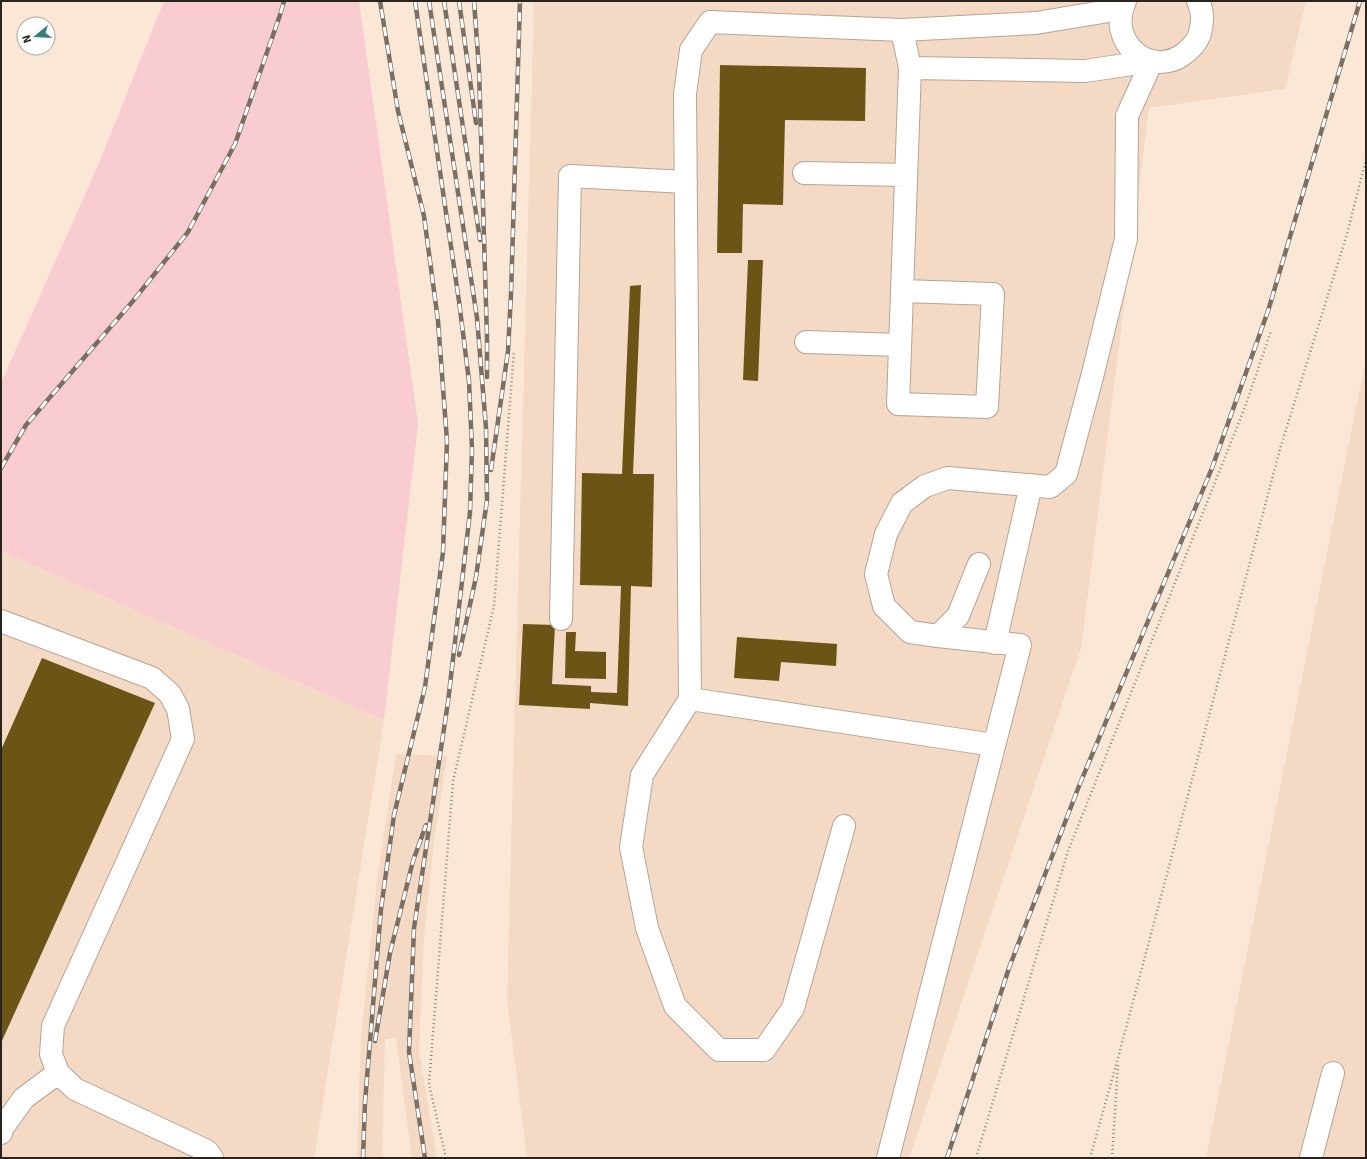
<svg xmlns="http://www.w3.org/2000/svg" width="1367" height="1159" viewBox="0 0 1367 1159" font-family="Signika,sans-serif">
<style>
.built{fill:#f4d9c4}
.green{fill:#f9ccd2}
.building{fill:#6b5516}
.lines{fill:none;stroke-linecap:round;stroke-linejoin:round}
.minor-casing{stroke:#b8a494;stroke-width:24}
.path{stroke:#928478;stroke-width:2.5;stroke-dasharray:1 3;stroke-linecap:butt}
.minor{stroke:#fff;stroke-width:22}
.rail-casing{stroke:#7b6f63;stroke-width:4.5}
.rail{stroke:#fff;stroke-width:3;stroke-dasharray:9;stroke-linecap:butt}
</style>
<rect width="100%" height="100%" fill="#fbe7d5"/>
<path class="built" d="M534 1H1306L1285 89 1149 108 1081 648 909 1158H527L507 1000Z
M1366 358V1158H1206Z
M1 551 384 720 314 1158H1Z
M396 754 447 756 434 842 424 935 419 1051 437 1158H412L396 1038 385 1039 382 1158H357L361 1037 377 881Z"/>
<path class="green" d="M164 1H359L418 424 384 720 1 551V383L99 163Z"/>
<path class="building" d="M720 65 866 68 865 121 785 120 783 205 743 204 742 253H717Z
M748 260H763L758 381 743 380Z
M641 285 633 474H654L652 587 631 586 628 706 590 703V709L519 705 523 624 555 625 552 684 591 686V692L617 693 621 586 580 585 582 473 622 474 630 286Z
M566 632H576L575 651 606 652V679L565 678Z
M737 637 837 644 836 666 781 662 779 681 734 678Z
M42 658 155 703 1 1043V750Z"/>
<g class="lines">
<g class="minor-casing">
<path id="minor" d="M1125 1C1106 42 1151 80 1185 53 1194 46 1200 39 1201 28 1203 19 1202 9 1198 1
M910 68 1085 71 1152 61
M804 173 906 175
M902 291 993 294 987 407 898 404 910 68 902 30
M806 342 900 345
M979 564 958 616 938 636 910 632 884 606 876 574 886 534 902 503 925 486 948 478 1050 487 1066 474 1092 377 1126 239 1127 116 1152 61
M561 619 570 176 686 182
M1 621 152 678 170 694 178 709 183 739 53 1026 51 1054 58 1073 75 1089 207 1151 212 1158
M995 643 1031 485
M690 699 994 745
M844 826 793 1008 764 1050H719L675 1006 647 928 631 847 642 775 690 699 685 94 691 50 710 22 902 30 1036 23 1121 9
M1 1133 3 1127 24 1098 58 1073
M888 1158 1020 645 938 636
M1311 1158 1333 1073"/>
</g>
<path class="path" d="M446 1158 429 1084 453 781 494 606 514 351
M976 1158 1068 851 1245 407 1271 331
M1090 1158 1118 1058 1280 449 1347 234 1366 159
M1112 1158 1118 1065"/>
<use href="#minor" class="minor"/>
<g class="rail-casing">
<path id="rail" d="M415 1 459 301 469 381 472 449 470 512 448 702 414 928 409 1052 425 1158
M429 1 477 318 486 428 487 500 476 577 459 655
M444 1 480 240
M459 1 476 123
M474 1 479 69 487 338V377
M1 468 26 425 133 301 188 232 235 144 280 15 284 1
M491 470 508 351 511 294 520 1
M375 1041 390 953 413 861 426 825
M363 1158 365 1102 381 909 394 815 425 687 443 552 447 441 438 321 424 216 398 111 380 1
M947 1158 1009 968 1079 786 1212 468 1268 311 1360 1"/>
</g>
<use href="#rail" class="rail"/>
</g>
<rect width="1367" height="1159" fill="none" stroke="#2b241d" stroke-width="4"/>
<g transform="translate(36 36) rotate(252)"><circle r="19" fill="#ffffff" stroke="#aaa7a5"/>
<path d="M0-3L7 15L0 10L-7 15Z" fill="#367f7e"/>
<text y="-6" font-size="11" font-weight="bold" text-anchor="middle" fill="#2b241d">N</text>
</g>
</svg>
